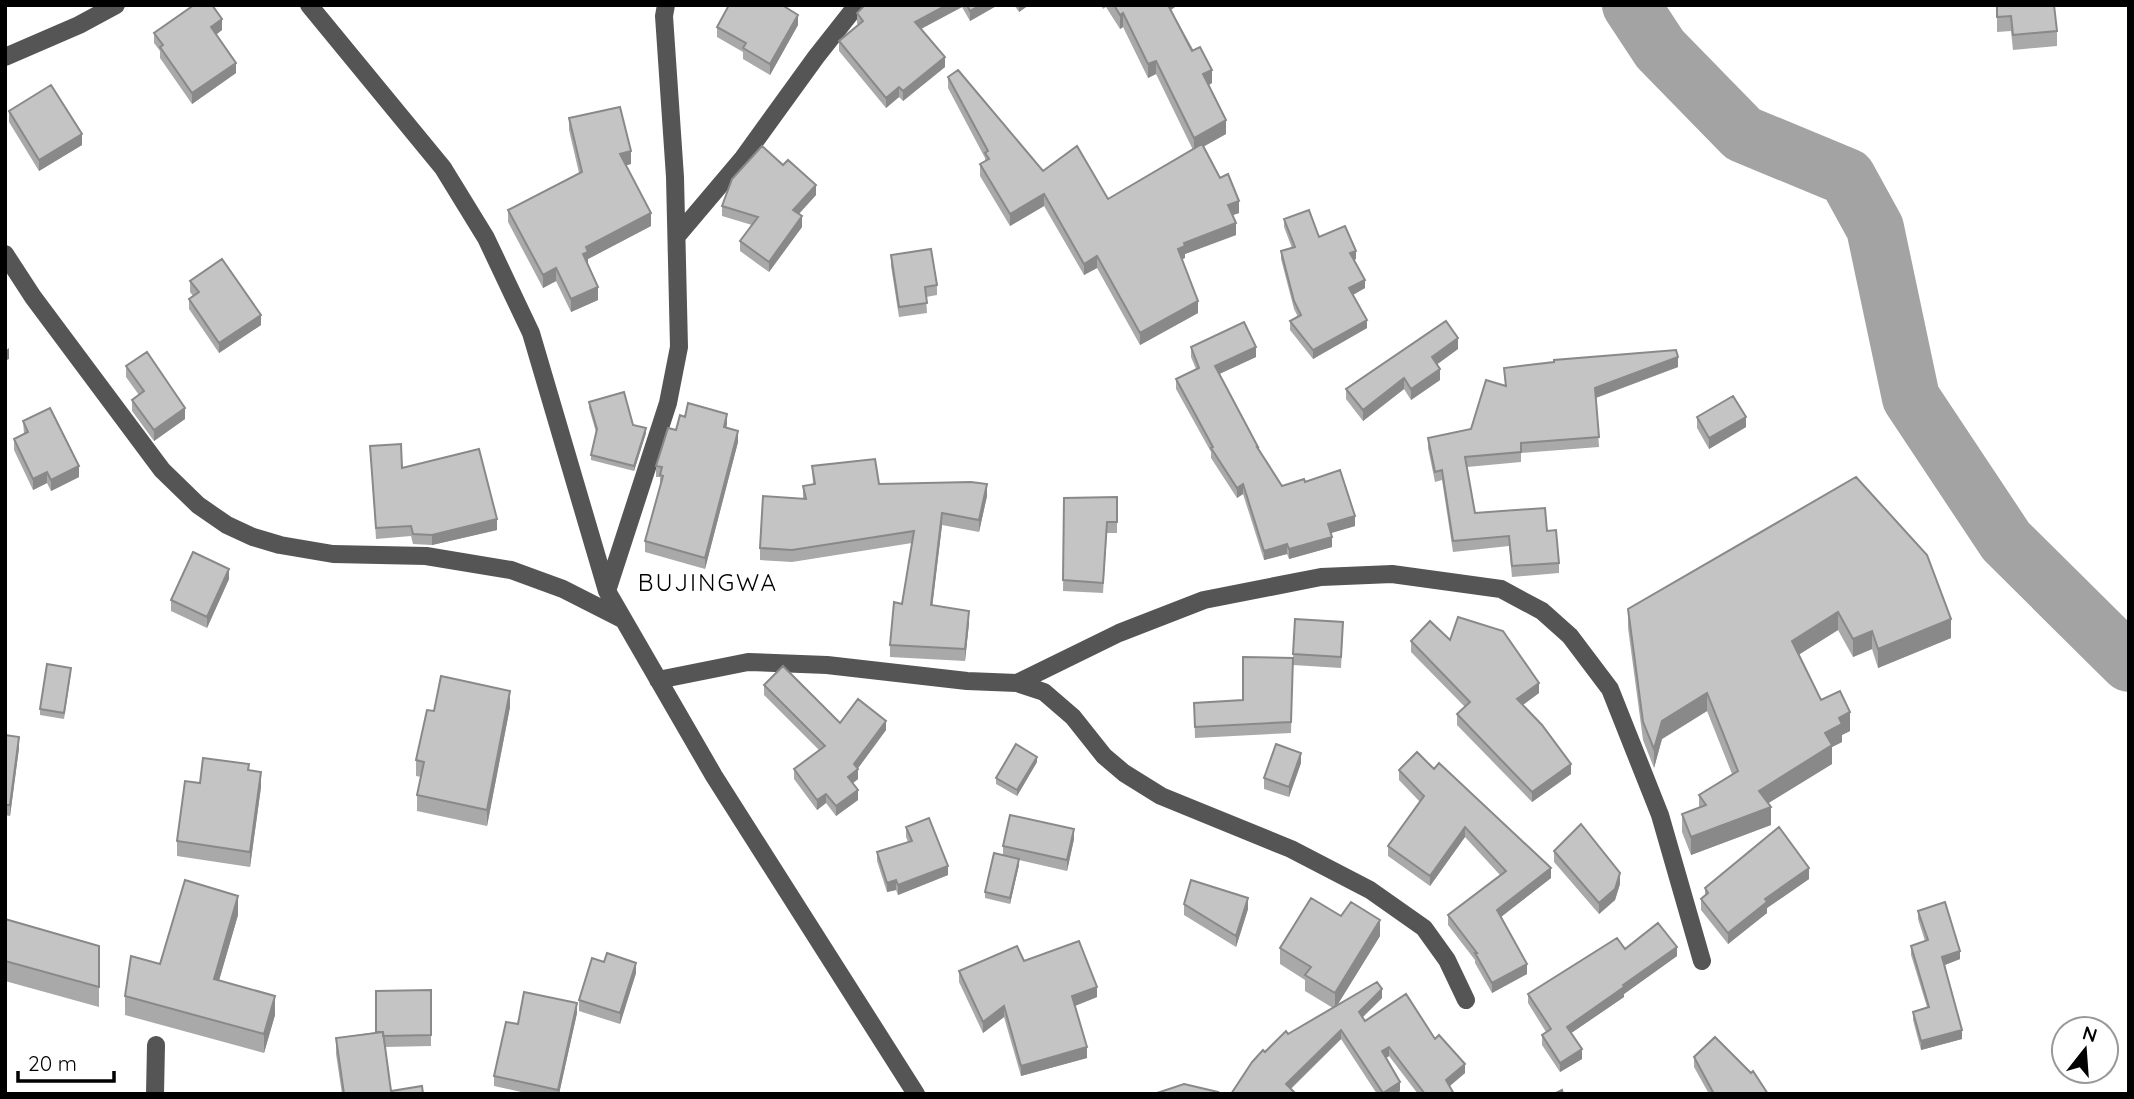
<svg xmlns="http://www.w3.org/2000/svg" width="2134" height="1099" viewBox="0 0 2134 1099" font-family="Quicksand,sans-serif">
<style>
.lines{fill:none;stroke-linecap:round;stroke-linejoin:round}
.river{stroke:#a3a3a3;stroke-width:58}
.minor{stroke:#555;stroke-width:18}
.wall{fill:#a9a9a9}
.shaded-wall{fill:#898989}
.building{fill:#c4c4c4;stroke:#898989;stroke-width:2}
.labels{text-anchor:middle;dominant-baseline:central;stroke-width:6;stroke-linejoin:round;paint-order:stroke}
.quarter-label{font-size:24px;letter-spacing:2px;fill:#000;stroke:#fff}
</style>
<rect width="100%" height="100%" fill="#fff"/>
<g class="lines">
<path class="river" d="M1631 5 1660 49 1743 134 1847 177 1875 228 1911 398 2006 541 2129 663"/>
<path class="minor" d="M309 5 443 168 486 238 531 333 607 591 714 776 916 1094
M5 57 79 25 116 5
M677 236 743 158 816 57 857 5
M5 254 33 297 162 470 198 505 227 525 253 537 280 545 333 554 426 556 511 570 563 589 624 620
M607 591 668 403 679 347 675 177 664 16 666 5
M658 680 748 662 827 665 967 681 1017 683 1044 692 1073 717 1104 756 1124 773 1161 796 1291 849 1370 890 1424 928 1447 960 1466 1000
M1017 683 1119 633 1204 600 1321 577 1392 574 1501 589 1542 611 1570 636 1610 689 1660 815 1702 961
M155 1094 156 1045"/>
</g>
<path class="wall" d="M865 5H998L970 21 962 7 921 29 945 67 903 101 899 97 886 108 839 51V41L858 25 857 23V13Z
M1014 5H1029L1019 12Z
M1101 5H1178L1171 10 1212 83 1209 85 1226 134 1204 146 1239 213 1232 215 1236 235 1185 254V258L1182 259 1198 313 1140 345 1097 268 1084 275 1044 206 1010 226 980 176V164L985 161V158L948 88V77L1043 171 1108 199 1193 150 1156 74 1148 78 1123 27 1120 29 1106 7 1103 9Z
M1997 5 2057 31V46L2013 50 2011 31 1997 32Z
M798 25 770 75 743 59V52L717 37V27Z
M222 30 216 35 236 73 192 104 160 58V51L154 43V33Z
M9 111 82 145 39 171 9 122Z
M569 118 631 164 626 165 651 226 588 259V265L598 300 571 312 556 281 543 288 508 222V210L579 173 569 130Z
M816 195 799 214 802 227 769 272 740 251V241L752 225 722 216V206Z
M1284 219 1319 237 1356 259 1354 260 1365 288 1353 295 1367 328 1313 359 1290 330V321L1298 317 1294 309 1281 259V251L1292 248 1284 227Z
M891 255 937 285V295L926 297 927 313 899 317 891 266Z
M190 281 261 325 219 353 189 309V299L193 296 190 292Z
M1191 347 1256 357 1219 374 1258 450 1282 486 1305 482 1355 526 1331 533 1332 547 1289 559 1287 554 1264 560 1243 494 1237 498 1211 458V452L1176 389V379L1196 369 1191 357Z
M1458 349 1436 365 1440 380 1411 400 1404 389 1363 421 1346 399V389Z
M126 366 185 419 154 441 132 411V400L139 395 126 377Z
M1678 367 1596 398 1599 447 1521 453V462L1467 467 1475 513 1547 531 1559 563V573L1512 577 1509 546 1453 552 1442 480 1435 482 1428 448V438L1471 429 1505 386 1504 368Z
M589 402 646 433 634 471 591 460V455L596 432 589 408Z
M1697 417 1746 427 1709 449 1697 428Z
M23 421 79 477 51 491 47 483 33 490 14 450V439L24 434Z
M727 424 726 428 738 442 705 569 645 552V541L660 486V477H656V466L676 430Z
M370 446 402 468 497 530 432 545 413 544 411 536 376 539Z
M812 466 879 484 987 496 979 532 942 525 932 606 969 623 965 661 890 657V645L902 604 912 543 792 562 760 560V548L803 499V486L813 485Z
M1856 477 1951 638 1878 668 1872 649 1853 657 1838 630 1798 655 1821 700 1850 731 1842 735V742L1832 747V764L1768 803 1771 825 1691 855 1682 832V814L1699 808V795L1732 774 1707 711 1662 739 1654 768 1643 740 1628 628V609Z
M1117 497V533H1107L1103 593 1063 591 1064 498Z
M229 579 207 628 171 611V600Z
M1295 619 1343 632 1341 668 1293 665 1291 733 1195 738 1194 703 1243 700 1293 658Z
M1450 640 1539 693 1523 705 1571 774 1532 802 1457 725V714L1465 707 1411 652V641Z
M71 673 64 719 40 715V709Z
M764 685 840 723 886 730 858 768V779L853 783 858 800 836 816 826 803 817 810 794 779V769L819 750 764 695Z
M510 707 487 826 417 811V795L421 777 416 776V760L434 711Z
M5 735 19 748 10 816 5 815Z
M1037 762 1017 796 996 784V778Z
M1301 763 1289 797 1264 789V778Z
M1434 769 1551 878 1501 917 1527 974 1492 993 1475 963V960L1448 925V915L1500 875 1465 837 1430 886 1388 856V846L1420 802 1399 780V770Z
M249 770 261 787 250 867 177 856V841L200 783Z
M906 827 948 875 898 895 896 890 887 892 877 861V852L908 842 906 837Z
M1074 839 1067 871 1019 860V865L1010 904 985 898V892L1003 856V846Z
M1554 851 1620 884 1615 900 1599 914 1554 862Z
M1809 879 1767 908V913L1728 944 1701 910V899L1705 896V888Z
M1184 904 1248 909 1236 947 1184 915Z
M1918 911 1960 959 1945 965 1962 1039 1921 1050 1913 1020V1012L1927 1007 1911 955V946L1925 941 1918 919Z
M238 915 219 980 275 1015 264 1053 125 1015V996L160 964Z
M1341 916 1380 936 1337 1005 1382 998 1362 1017 1365 1021 1435 1039 1465 1073 1450 1086 1454 1094H1418L1389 1056 1386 1058 1400 1091 1396 1094H1377L1341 1039 1291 1089 1294 1094 1265 1052 1288 1034 1333 1008 1305 991V980L1280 964V948Z
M5 919 99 946V1007L5 981Z
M1625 949 1677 956 1624 994V997L1571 1033 1582 1059 1560 1072 1542 1045V1035L1546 1032 1528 1003V994Z
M1024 961 1097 997 1075 1006 1087 1058 1021 1076 1004 1017 983 1033 959 982V971Z
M604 962 636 973 620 1024 579 1011V1000Z
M431 990V1046L385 1047 391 1091 423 1094H342L336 1054V1038L376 1032Z
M577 1013 559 1094H530L494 1086V1076L518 1024Z
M1694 1057 1768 1094H1709L1694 1067Z"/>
<path class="shaded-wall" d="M947 5H962V7L915 32V22Z
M980 5H998L970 21V11Z
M1019 5H1029L1019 12Z
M1165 5H1178L1165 13Z
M1123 13V27L1120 29V15Z
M798 15V25L770 75V64Z
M222 19V30L211 38V27Z
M945 57V67L903 101V91Z
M1156 61V74L1148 78V64Z
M236 63V73L192 104V93Z
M1212 70V83L1203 88V74Z
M899 87V97L886 108V98Z
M1226 120V134L1194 152V138Z
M82 134V145L39 171V160Z
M631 151V164L620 167V154Z
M816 185V195L793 220V210Z
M1044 194V206L1010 226V214Z
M1239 201V213L1228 217V205Z
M651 213V226L588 259V264L583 254 586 247Z
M802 216V227L769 272V262Z
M1236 223V235L1185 254V258L1178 261V249L1184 243Z
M1356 251V259L1350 262V253Z
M1097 256V268L1084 275V264Z
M556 268V281L543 288V275Z
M1365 280V288L1349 297V288Z
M598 287V300L571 312V299Z
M1198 301V313L1140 345V333Z
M261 315V325L219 353V343Z
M1367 320V328L1313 359V350Z
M1458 338V349L1432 368V357Z
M1256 347V357L1215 376V366Z
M9 348V359L5 361V351Z
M1678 357V367L1595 398V388Z
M1440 369V380L1411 400V389Z
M1404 378V389L1363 421V410Z
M185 408V419L154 441V430Z
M727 414V424L724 438V427Z
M1746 417V427L1709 449V438Z
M646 428V433L634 471V466Z
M738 431V442L705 569V558Z
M79 466V477L51 491V480Z
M47 472V483L33 490V479Z
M987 484V496L979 532V520Z
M1243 484V494L1237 498V488Z
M942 513V525L931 617V605Z
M1355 516V526L1328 534V524Z
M497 519V530L432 545V535Z
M1332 537V547L1289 559V549Z
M1287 544V554L1264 560V551Z
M229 569V579L207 628V617Z
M969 611V623L965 661V649Z
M1838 612V630L1792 659V641Z
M1951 619V638L1878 668V649Z
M1872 631V649L1853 657V639Z
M1539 683V693L1517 709V699Z
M510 691V707L487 826V810Z
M1707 693V711L1662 739 1654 768V749L1662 721Z
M1850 712V731L1842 735V742L1832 747V764L1759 809V791L1825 733 1839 718Z
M886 721V730L856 771 858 769V779L848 787V777L854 764Z
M19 737V748L10 816V805Z
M1301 753V763L1289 797V787Z
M1037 757V762L1017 796V790Z
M1571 764V774L1532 802V792Z
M261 772V787L250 867V852Z
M858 790V800L836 816V806Z
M826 794V803L817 810V800Z
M1771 807V825L1691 855V837Z
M1465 827V837L1430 886V876Z
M1074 829V839L1067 871V860Z
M1019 859V865L1010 904V898Z
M948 866V875L898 895V885Z
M1551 868V878L1497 920V910Z
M1809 868V879L1767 908V913L1728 944V933L1765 899Z
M1620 873V884L1615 900 1599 914V903Z
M896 880V890L887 892V883Z
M238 896V915L214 998V979Z
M1248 898V909L1236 947V936Z
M1380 920V936L1335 1009V993Z
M1677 947V956L1624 994V997L1567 1036V1027L1623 985Z
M1960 951V959L1942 966V957Z
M636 963V973L620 1024V1013Z
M1527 964V974L1492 993V983Z
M1097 987V997L1072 1007V996Z
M1382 989V998L1359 1021V1012Z
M275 996V1015L264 1053V1034Z
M577 1003V1013L559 1094H558Z
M1004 1006V1017L983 1033V1022Z
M1341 1030V1039L1286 1093V1084Z
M1962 1030V1039L1921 1050V1041Z
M1087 1047V1058L1021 1076V1066Z
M1389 1047V1056L1382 1061V1051Z
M1582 1049V1059L1560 1072V1063Z
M1465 1064V1073L1446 1089V1080Z
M1400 1082V1091L1396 1094H1383Z"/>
<path class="building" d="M194 5H212L222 19 211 27 236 63 192 93 160 47 163 45 154 33Z
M729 5H782L798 15 770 64 743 48 746 43 717 27Z
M865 5H947L915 22 945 57 903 91 899 87 886 98 839 41 863 21 857 13Z
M967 5H980L970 11Z
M1114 5H1168L1192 51 1200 47 1212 70 1203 74 1226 120 1194 138 1156 61 1148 64 1123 13 1120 15Z
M1997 5H2054L2057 31 2013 35 2011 16 1997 17Z
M958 70 1043 171 1077 146 1108 199 1202 144 1220 178 1228 174 1239 201 1228 205 1236 223 1184 243 1185 246 1178 249 1198 301 1140 333 1097 256 1084 264 1044 194 1010 214 980 164 989 159 985 153 988 151 948 77Z
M51 85 82 134 39 160 9 111Z
M620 107 631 151 620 154 651 213 586 247 588 252 583 254 598 287 571 299 556 268 543 275 508 210 582 172 569 118Z
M762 146 783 165 788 160 816 185 793 210 802 216 769 262 740 241 758 217 722 206 732 179Z
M1309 210 1319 237 1345 226 1356 251 1350 253 1365 280 1349 288 1367 320 1313 350 1290 321 1301 315 1294 301 1281 251 1295 247 1284 219Z
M931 249 937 285 925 287 927 303 899 307 891 255Z
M222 259 261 315 219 343 189 299 199 292 190 281Z
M1446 321 1458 338 1432 357 1440 369 1411 389 1404 378 1363 410 1346 389Z
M1244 322 1256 347 1215 366 1258 447H1257L1282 486 1304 479 1305 482 1340 470 1355 516 1328 524 1332 537 1289 549 1287 544 1264 551 1243 484 1237 488 1211 448 1213 447 1176 379 1199 368 1191 347Z
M1676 350 1678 357 1595 388 1599 437 1521 443V452L1465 457 1475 513 1545 508 1547 531 1556 530 1559 563 1512 566 1509 536 1453 541 1442 470 1435 472 1428 438 1471 429 1486 380 1506 386 1504 368 1554 362V360Z
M147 352 185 408 154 430 132 400 144 391 126 366Z
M624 392 633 425 646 428 634 466 591 455 597 429 589 402Z
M1733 396 1746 417 1709 438 1697 417Z
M688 403 727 414 724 427 738 431 705 558 645 541 663 476 660 475 662 467 656 466 668 428 676 430 680 415 685 417Z
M50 408 79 466 51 480 47 472 33 479 14 439 28 432 23 421Z
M401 444 402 468 479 449 497 519 432 535 413 534 411 526 376 528 370 446Z
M875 459 879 484 971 482 987 484 979 520 942 513 931 605 969 611 965 649 890 645 894 602 902 604 914 531 792 550 760 548 763 496 806 499 803 486 815 484 812 466Z
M1856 477 1927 555 1951 619 1878 649 1872 631 1853 639 1838 612 1792 641 1821 700 1840 691 1850 712 1839 718 1842 724 1825 733 1832 745 1759 791 1771 807 1691 837 1682 814 1706 805 1699 795 1738 771 1707 693 1662 721 1654 749 1643 722 1628 609Z
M1117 497V522H1107L1103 583 1063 580 1064 498Z
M193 552 229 569 207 617 171 600Z
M1458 617 1503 631 1539 683 1517 699 1542 725 1571 764 1532 792 1457 714 1470 702 1411 641 1430 621 1450 640Z
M1295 619 1343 622 1341 657 1293 654Z
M1243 657 1293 658 1291 722 1195 727 1194 703 1243 700Z
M47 664 71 668 64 713 40 709Z
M783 666 840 723 858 699 886 721 854 764 858 769 848 777 858 790 836 806 826 794 817 800 794 769 825 746 764 685Z
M441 676 510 691 487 810 417 795 424 762 416 760 427 710 434 711Z
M5 735 19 737 10 805H5Z
M1016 744 1037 757 1017 790 996 778Z
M1276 744 1301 753 1289 787 1264 778Z
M1417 752 1434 769 1439 763 1551 868 1497 910 1527 964 1492 983 1475 953H1477L1448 915 1506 871 1465 827 1430 876 1388 846 1424 796 1399 770Z
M203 758 249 764 248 770 261 772 250 852 177 841 185 781 200 783Z
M1010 815 1074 829 1067 860 1003 846Z
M929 818 948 866 898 885 896 880 887 883 877 852 912 841 906 827Z
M1581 824 1620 873 1615 889 1599 903 1554 851Z
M1779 827 1809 868 1765 899 1767 902 1728 933 1701 899 1708 893 1705 888Z
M994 853 1019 859 1010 898 985 892Z
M185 880 238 896 214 979 275 996 264 1034 125 996 131 956 160 964Z
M1191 880 1248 898 1236 936 1184 904Z
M1311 898 1341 916 1351 902 1380 920 1335 993 1305 975 1311 967 1280 948Z
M1945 902 1960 951 1942 957 1962 1030 1921 1041 1913 1012 1929 1007 1911 946 1928 940 1918 911Z
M5 919 99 946V987L5 961Z
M1658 923 1677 947 1623 985 1624 987 1567 1027 1582 1049 1560 1063 1542 1035 1551 1029 1528 994 1617 938 1625 949Z
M1079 941 1097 987 1072 996 1087 1047 1021 1066 1004 1006 983 1022 959 971 1017 946 1024 961Z
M607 953 636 963 620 1013 579 1000 592 958 604 962Z
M1377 982 1382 989 1359 1012 1365 1021 1406 994 1435 1039 1439 1035 1465 1064 1446 1080 1454 1094H1425L1389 1047 1382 1051 1400 1082 1383 1093 1341 1030 1286 1084 1294 1092 1292 1094H1231L1252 1062 1263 1050 1265 1052 1286 1031 1288 1034Z
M431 990V1035L383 1036V1032H376V991Z
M524 992 577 1003 558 1090 494 1076 506 1022 518 1024Z
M383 1032 391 1091 422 1086 423 1094H344L336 1038Z
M1715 1037 1751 1073 1753 1071 1768 1094H1714L1694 1057Z
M1184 1084 1218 1092 1217 1094H1154Z
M1562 1090 1563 1094H1554Z"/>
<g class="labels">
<g class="quarter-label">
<text x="708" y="582">BUJINGWA</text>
</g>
</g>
<rect width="2134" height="1099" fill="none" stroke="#000000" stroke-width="14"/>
<g transform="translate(2085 1050) rotate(17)"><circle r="33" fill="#ffffff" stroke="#999999" stroke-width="2"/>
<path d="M0-5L12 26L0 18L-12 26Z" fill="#000000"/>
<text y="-10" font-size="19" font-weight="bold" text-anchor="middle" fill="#000000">N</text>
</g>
<path d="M18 1071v10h96v-10" fill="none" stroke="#000000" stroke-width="3.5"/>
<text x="28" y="1071" font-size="21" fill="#000000" stroke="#ffffff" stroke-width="5" paint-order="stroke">20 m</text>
</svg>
